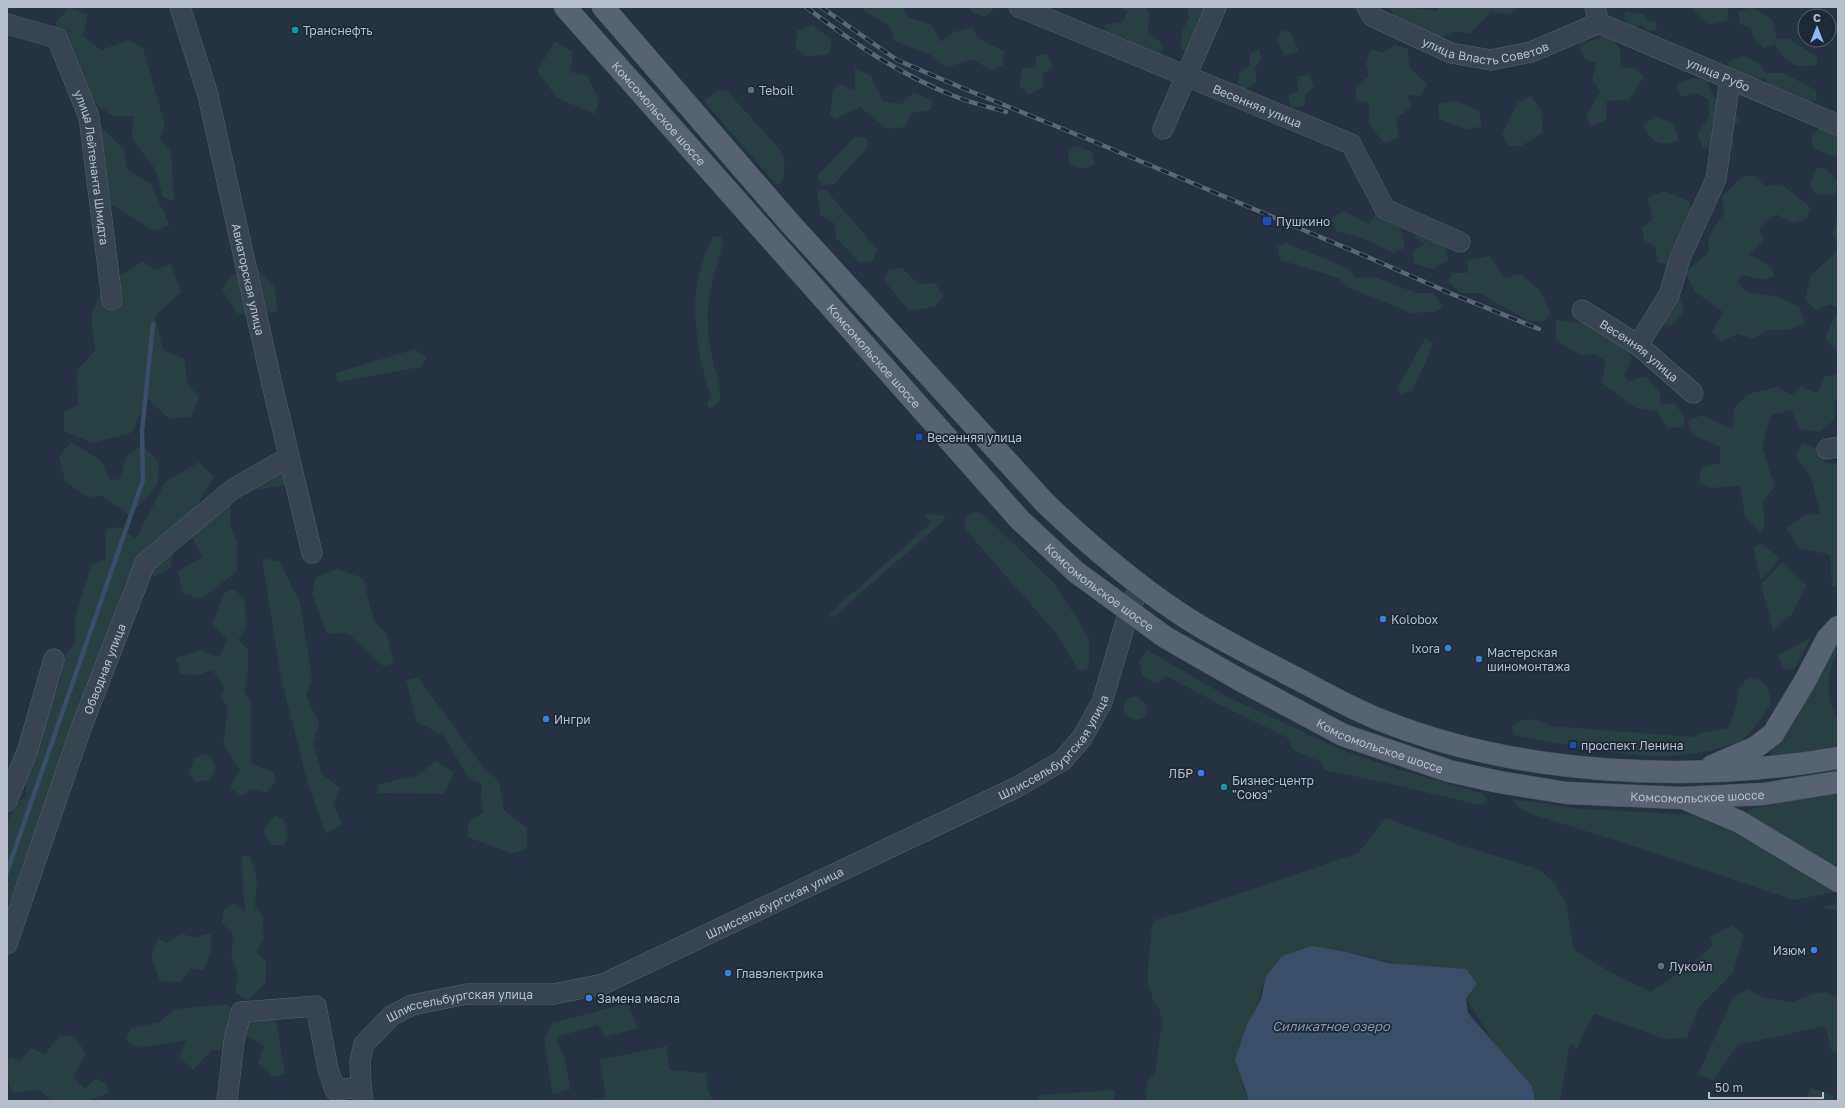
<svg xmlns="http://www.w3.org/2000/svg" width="1845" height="1108" viewBox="0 0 1845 1108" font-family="'Golos Text',sans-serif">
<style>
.green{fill:#274042}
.water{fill:#394e69}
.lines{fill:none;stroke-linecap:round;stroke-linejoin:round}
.stream{stroke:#394e69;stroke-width:4.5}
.minor-casing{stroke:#57626e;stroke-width:21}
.major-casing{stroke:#434d5a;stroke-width:23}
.minor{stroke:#394451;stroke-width:20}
.major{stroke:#586371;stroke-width:22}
.rail-casing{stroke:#5b6878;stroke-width:4.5}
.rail{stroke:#1e2936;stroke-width:3;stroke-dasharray:9;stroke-linecap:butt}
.culture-dot{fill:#0f9aa8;stroke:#1e2936;stroke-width:1.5}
.service-dot{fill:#5c6f8a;stroke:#1e2936;stroke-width:1.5}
.transit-dot{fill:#1a4fb4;stroke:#1e2936;stroke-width:1.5}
.shop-dot{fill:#3f7fe0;stroke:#1e2936;stroke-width:1.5}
.labels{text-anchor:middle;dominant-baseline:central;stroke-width:3.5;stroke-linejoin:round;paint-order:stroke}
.poi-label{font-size:12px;fill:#b6bfcb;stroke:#1e2936;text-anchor:start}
.street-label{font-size:12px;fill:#b6bfcb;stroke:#1e2936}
.water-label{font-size:13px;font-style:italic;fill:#7d96b3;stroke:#1e2936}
</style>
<rect width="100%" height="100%" fill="#253241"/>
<path class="green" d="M864 7H904L907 17 931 24 941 42 954 32 973 27 977 38 1004 51 1003 65 992 71 972 59 946 68 929 54 894 41 890 26 864 11Z
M970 7H996L984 17 971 12Z
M1119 7H1145L1150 16 1147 30 1163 45 1159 60 1140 63 1126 39 1103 33 1105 24 1121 23 1128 12Z
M1187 7H1209L1205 17 1197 22 1202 37 1188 53 1180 48 1183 29 1189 19Z
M1389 7H1408L1437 11 1439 7H1518L1511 14 1491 12 1469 34 1454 31 1440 39 1394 15Z
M1692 7H1727L1729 20 1711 25 1694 12Z
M1751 7 1772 19 1777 39H1790L1817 57V65C1794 69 1786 63 1775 44L1764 48 1754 39 1751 28 1740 24 1738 12Z
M69 8 88 14 83 36 101 50 129 40 143 48 165 126 160 139 171 151 174 201 163 197 155 169 132 139 133 116H113L63 81 55 54 63 39 55 23Z
M1625 12 1644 14 1646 20 1656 22 1657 30 1647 31 1643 26 1632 27 1624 20Z
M813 25 832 40 829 54 807 57 796 48 797 31Z
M1282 30 1291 33 1299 51 1284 56 1277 40Z
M1608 34 1620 48 1621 67 1636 68 1644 77 1629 100 1607 101 1606 120 1590 126 1586 116 1600 91 1592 80 1596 63 1584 59 1579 43 1594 40Z
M555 41 573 52 570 72 588 76 599 101 595 114 557 98 537 71Z
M1394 45 1408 49 1409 67 1427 84 1422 96 1406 95 1412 107 1396 118 1399 138 1384 143 1369 124V103L1356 100V87L1369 76 1366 64 1371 49 1382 53Z
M1259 49 1262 59 1255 68 1257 82 1243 91 1206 78 1238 84 1239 73 1250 65V53Z
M1047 53 1053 67 1043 74 1044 86 1029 95 1019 86 1022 68 1035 67 1037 56Z
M1743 56 1758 63 1766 73H1783L1816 90 1817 101 1802 103 1771 90 1765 78 1747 82 1730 75 1728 62Z
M855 68 871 76 883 101 901 104 914 92 932 100 931 110 912 113 905 127 887 129 860 107 835 119 830 114 833 90 839 84 855 90Z
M1310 75 1314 88 1305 95V105L1291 108 1288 95 1298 92 1297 77Z
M1692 78 1707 80 1714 98 1735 108 1739 121 1729 129 1735 145 1725 154 1703 148 1697 135 1709 116V100L1695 93 1681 97 1676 84Z
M718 90 727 91 781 151C786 162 786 173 780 184H776L704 101Z
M1531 96 1541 110 1543 133 1521 146H1508L1502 134 1518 102Z
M1456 101 1479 111 1482 126 1469 130 1439 119 1438 104Z
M1655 116 1673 123 1679 140C1658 148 1654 143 1643 126Z
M86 124 101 127 124 149 127 170 150 183 170 225 154 231 107 202Z
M1823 126 1838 132V158L1814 149 1811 135Z
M855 137 867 138V148L834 184 821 185 817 176Z
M1077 146 1092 152 1095 164 1082 169 1069 164 1068 149Z
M1816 168 1827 169 1838 181V189L1834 195 1815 194 1810 184Z
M1754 175 1765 186 1781 184 1811 208 1807 219 1792 223 1776 214 1759 229 1764 240 1749 255 1771 266 1774 276 1763 280 1742 275 1737 281 1746 292 1775 296 1800 307 1805 323 1789 330H1767L1752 339 1737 334 1722 341 1712 332 1723 312 1695 292 1685 272 1709 252 1708 237 1725 212 1722 197 1741 177Z
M817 190H826L877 249 873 261 860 263 836 238 834 223 820 215Z
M1664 191 1690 202 1695 220 1675 267 1658 262 1655 247 1644 240 1642 227 1653 219 1647 197Z
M1378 210C1398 221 1402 226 1405 248L1393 253 1364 239 1336 231 1331 218 1344 211 1369 224Z
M1838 218V245L1832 234Z
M1417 226 1443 238 1448 260 1433 269 1414 264 1413 251 1424 244 1415 237Z
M713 236 721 237 723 243C716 268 705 301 708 327 709 342 712 358 716 373 718 381 721 388 720 397 718 404 715 407 708 408L707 403 711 396C698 360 690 312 699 274 702 261 708 248 713 236Z
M1286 243 1347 268 1356 278 1371 276 1417 293H1434L1443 307 1435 312 1411 313 1349 288 1339 278 1280 260 1277 247Z
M1838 250V354L1825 338 1838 309 1830 304 1816 310 1805 300 1810 276Z
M1489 256 1505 278 1521 274 1539 289 1551 314 1544 322 1529 321 1479 293H1461L1448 282 1452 273H1468L1467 261Z
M143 261 155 270 171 264 181 292 155 316 163 350 185 359 187 383 199 397 191 417 169 419 148 399 131 433 92 443 64 431V412L78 404 77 370 95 351 91 317 102 288Z
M256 268 275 287 277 311 253 317 237 313 222 290 230 276Z
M902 268 919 284 935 283 944 296 935 307 909 311 884 280 889 269Z
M1680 298 1684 312 1673 325 1660 324 1669 300Z
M1592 319 1625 335 1632 358 1624 376 1629 381 1646 376 1659 391 1661 405 1674 403 1684 416V427L1667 428 1657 411 1636 408 1602 383 1605 361 1595 354 1581 356 1556 340V320L1574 323Z
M1425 339 1434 343 1413 390 1400 395 1397 389Z
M415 349 427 358 421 367 338 382 335 373Z
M1838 374V401H1835L1834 420 1820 432 1800 429 1791 410 1771 415 1762 447 1775 487 1762 502 1765 526 1760 532 1745 517 1740 486 1709 488 1699 482 1701 468 1720 463V447L1693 435 1688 421 1702 415 1733 429 1734 408 1748 394 1778 387 1792 395 1802 386 1817 394 1824 377Z
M71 442 101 461 110 480 120 479 126 457 142 445 159 462 157 485 130 516 102 496 87 497 65 481 59 456Z
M1802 443 1819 449 1825 463 1838 464V588L1832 586 1830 555 1800 548 1786 528 1803 516 1820 513 1810 475 1795 456Z
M199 462 214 477 191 515 160 537 174 551 170 568 154 577 136 568 122 588 111 633 22 895 11 897 7 908V822L17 802 26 797V778L36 694 59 686 62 659 75 643V619L91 565 106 559V529L120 527 136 539 165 482Z
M277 463 288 473 287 485 249 491Z
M231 500 230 524 237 541V571L202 599 183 594 178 571 202 557 192 537 201 509Z
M975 511 982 513 1055 584 1089 638V667L1084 670H1078L1059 637 965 529C963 519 967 516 975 511Z
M923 513 946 516 940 524 831 619 830 614 839 605 931 523Z
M1760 543 1779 557 1771 570 1761 580 1753 548Z
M262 558 280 562 300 603 312 678 306 696 319 723 313 744 322 774 340 788 333 804 342 824 326 834 308 784 281 679Z
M1782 562 1807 585 1791 615 1773 630 1761 584Z
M337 569 363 578 374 621 387 634 394 663 383 666 347 633 327 634 312 594 316 577Z
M234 589 245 599 246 628 238 640 248 649V675L244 691 251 702V764L273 772 276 782 266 793 251 789 242 796 230 788 240 770 223 744 228 708 221 696 225 688 212 670 195 676 180 673 176 658 201 650 219 657 227 640 212 624 224 593Z
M1811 638 1795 668 1783 670 1778 655Z
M1838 641V653L1834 658 1829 677V699L1838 720V749L1773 758 1770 752 1797 717 1833 647Z
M1147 650 1228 697 1344 751 1397 769 1481 793 1486 797 1485 802 1482 804H1475L1382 782 1324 770 1321 762 1293 750 1288 738 1221 705 1166 676 1160 682 1153 683 1143 676 1139 661Z
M418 677 483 767 499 781 504 810 527 828V849L511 853 467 837 469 821 484 812 481 799 482 783 469 779 444 736 417 722 406 680Z
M1748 678C1769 680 1768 685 1771 704 1763 716 1753 732 1740 741 1736 744 1729 745 1723 747 1662 768 1576 746 1513 735L1512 727C1523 715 1538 719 1551 726L1693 737 1704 732 1728 728 1736 706 1739 688Z
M1137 696C1146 703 1148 706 1146 717L1137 720 1124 715V703L1129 698Z
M206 754 216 766 210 780 195 782 189 775 194 758Z
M436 761 454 773 444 794 379 793 376 785 418 775Z
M1838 792V874L1746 813 1749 810 1755 808Z
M1512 799 1583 809 1703 815 1718 821 1838 892 1793 900 1630 845 1528 813 1517 806Z
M275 816 284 819 288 837 284 845H272L263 830Z
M1386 818 1460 845 1538 869 1554 882 1567 905 1573 949 1612 973 1651 992 1694 963 1713 945 1710 937 1732 925 1744 934 1733 973 1698 1008 1687 1038 1665 1039 1595 1014 1587 1026 1577 1049 1570 1043 1560 1101H1535L1532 1086 1494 1043 1466 998V969L1398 964 1339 950 1266 976 1255 1010 1242 1084 1249 1101H1146L1147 1082 1156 1070 1159 1039 1163 1024 1159 1009 1154 1003 1147 979 1152 925 1154 920 1188 911 1358 853Z
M242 856H250L257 880 255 907 263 917 264 940 256 952 266 960V982L248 1000 235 992 238 976 231 954 233 935 222 923 223 910 234 903 246 913 243 890Z
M1838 903V912L1822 907Z
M181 933 194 938 211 933V953L203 970 191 968 181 982 160 981 151 957 158 938 166 943Z
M1747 989 1763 998 1792 1002 1812 994 1825 992 1838 997V1052L1832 1053 1825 1026 1738 1045 1713 1080 1698 1074 1733 998Z
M262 1000 275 1013 285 1074 273 1077 258 1063 264 1046 239 1031 231 1050H212L193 1070 179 1057 186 1040 137 1048 126 1040 131 1028 160 1022 174 1009 228 1004 239 1019 248 1002Z
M628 1003 638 1028 605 1037 598 1025 560 1036 557 1040 564 1057 571 1089 552 1094 545 1043V1037L552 1023Z
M59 1036H74L86 1053 73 1077 85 1089 96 1078 107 1084 108 1093 88 1101H52L40 1090 12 1093 7 1076V1061L11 1058 20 1061 30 1048 45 1054Z
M667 1046 669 1070 706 1073 708 1090 713 1101H586L606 1097 599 1060Z
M1811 1088 1834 1096 1832 1101H1805Z
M1115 1090 1114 1101H1039L1038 1095Z"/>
<path class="water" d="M1312 946 1347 952 1388 963 1466 969 1477 984 1466 998 1468 1013 1532 1086 1535 1101H1249L1235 1059 1247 1025 1261 999 1266 976 1282 956Z"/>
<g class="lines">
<path class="stream" d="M7 872 143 480 142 431 153 324"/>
<g class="minor-casing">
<g id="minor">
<path id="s1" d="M180 7 208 95 271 380 312 553"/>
<path id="s2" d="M1019 7 1351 144 1385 209 1460 242"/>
<path id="s3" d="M1367 7 1373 17 1451 53 1491 60 1531 52 1599 23"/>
<path d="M1595 7 1599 23"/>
<path id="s4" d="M1599 23 1838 125"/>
<path id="s5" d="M7 24 57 38 89 117 112 300"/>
<path d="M1163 129 1216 7"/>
<path id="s6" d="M1582 310 1638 345 1693 393"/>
<path d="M1638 345 1669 295 1680 258 1716 179 1730 79"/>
<path d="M1827 449 1838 447"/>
<path d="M7 801 28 749 54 659"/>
<path id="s7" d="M7 944 80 731 145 563 233 489 289 457"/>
<path d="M227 1101 234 1041 241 1012 316 1006 328 1069 335 1090 361 1087"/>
<path id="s8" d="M363 1101 361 1087 360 1061 364 1044 391 1016 412 1005 467 994H554L603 984 1017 787 1062 761 1082 738 1102 702 1129 611 1140 586"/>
</g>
</g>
<g class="major-casing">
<g id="major">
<path id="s9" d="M565 7 1020 520 1076 572 1165 637 1240 680 1343 735 1449 771 1499 782 1567 793 1681 798 1764 794 1838 782"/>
<path d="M603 7 788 221 1045 503C1087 543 1131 581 1179 613 1213 636 1250 654 1286 673 1318 689 1349 708 1383 721 1521 776 1693 783 1838 758"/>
<path d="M1712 766 1756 747 1773 734 1805 681 1827 639 1838 627"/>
<path d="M1688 800 1740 822 1838 881"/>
</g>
</g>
<use href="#minor" class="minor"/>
<use href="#major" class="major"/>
<g class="rail-casing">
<path id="rail" d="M806 7C853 43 899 74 954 96 971 103 989 107 1006 112
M821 7 897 60 960 87 1095 142 1370 258 1452 294 1539 329"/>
</g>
<use href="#rail" class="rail"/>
</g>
<g class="culture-dot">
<circle cx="295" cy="30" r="4"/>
<circle cx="1224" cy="787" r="4"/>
</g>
<g class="service-dot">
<circle cx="751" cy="90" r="4"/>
<circle cx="1661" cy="966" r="4"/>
</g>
<g class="transit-dot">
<rect x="1262" y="216" width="10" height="10" rx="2"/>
<rect x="915" y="433" width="8" height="8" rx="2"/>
<rect x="1569" y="741" width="8" height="8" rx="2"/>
</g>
<g class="shop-dot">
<circle cx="1383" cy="619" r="4"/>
<circle cx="1448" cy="648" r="4"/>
<circle cx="1479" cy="659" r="4"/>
<circle cx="546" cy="719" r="4"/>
<circle cx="1201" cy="773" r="4"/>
<circle cx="1814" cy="950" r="4"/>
<circle cx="728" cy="973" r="4"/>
<circle cx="589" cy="998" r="4"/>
</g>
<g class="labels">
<g class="poi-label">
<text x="303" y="30">Транснефть</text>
<text x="759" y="90">Teboil</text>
<text x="1276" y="221">Пушкино</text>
<text x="927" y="437">Весенняя улица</text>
<text x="1391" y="619">Kolobox</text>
<text x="1440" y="648" text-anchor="end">Ixora</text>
<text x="1487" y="652">Мастерская<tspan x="1487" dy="14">шиномонтажа</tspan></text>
<text x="554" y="719">Ингри</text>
<text x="1581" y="745">проспект Ленина</text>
<text x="1193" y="773" text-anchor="end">ЛБР</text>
<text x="1232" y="780">Бизнес-центр<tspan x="1232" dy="14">"Союз"</tspan></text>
<text x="1806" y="950" text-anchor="end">Изюм</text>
<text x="1669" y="966">Лукойл</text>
<text x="736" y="973">Главэлектрика</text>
<text x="597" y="998">Замена масла</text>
</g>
<g class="street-label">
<text stroke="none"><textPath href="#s3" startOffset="132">улица Власть Советов</textPath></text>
<text stroke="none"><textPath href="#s4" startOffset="130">улица Рубо</textPath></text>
<text stroke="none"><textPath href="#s2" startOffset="258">Весенняя улица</textPath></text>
<text stroke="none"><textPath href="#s9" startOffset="142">Комсомольское шоссе</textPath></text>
<text stroke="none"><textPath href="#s5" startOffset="187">улица Лейтенанта Шмидта</textPath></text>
<text stroke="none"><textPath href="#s1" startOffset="281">Авиаторская улица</textPath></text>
<text stroke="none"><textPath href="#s6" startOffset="70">Весенняя улица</textPath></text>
<text stroke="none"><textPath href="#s9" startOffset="466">Комсомольское шоссе</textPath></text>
<text stroke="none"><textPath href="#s9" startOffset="790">Комсомольское шоссе</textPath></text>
<text stroke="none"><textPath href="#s7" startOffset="292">Обводная улица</textPath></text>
<text stroke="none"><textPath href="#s8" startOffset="827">Шлиссельбургская улица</textPath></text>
<text stroke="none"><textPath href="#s9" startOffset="1114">Комсомольское шоссе</textPath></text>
<text stroke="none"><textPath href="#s9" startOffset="1438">Комсомольское шоссе</textPath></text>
<text stroke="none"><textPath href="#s8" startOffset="503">Шлиссельбургская улица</textPath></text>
<text stroke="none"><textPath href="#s8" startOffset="167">Шлиссельбургская улица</textPath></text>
</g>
<g class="water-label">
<text x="1331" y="1026">Силикатное озеро</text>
</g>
</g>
<rect width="1845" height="1108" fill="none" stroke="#b6bfcb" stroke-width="16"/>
<g transform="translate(1817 28)"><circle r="19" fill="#1e2936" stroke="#5b6572"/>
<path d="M0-3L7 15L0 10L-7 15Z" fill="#8cb9fa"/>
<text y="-6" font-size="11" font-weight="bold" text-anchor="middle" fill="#b6bfcb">С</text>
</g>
<path d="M1709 1092v6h114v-6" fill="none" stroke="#b6bfcb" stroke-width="2"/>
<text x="1715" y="1092" font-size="12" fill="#b6bfcb" stroke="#1e2936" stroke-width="3" paint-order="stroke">50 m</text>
</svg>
